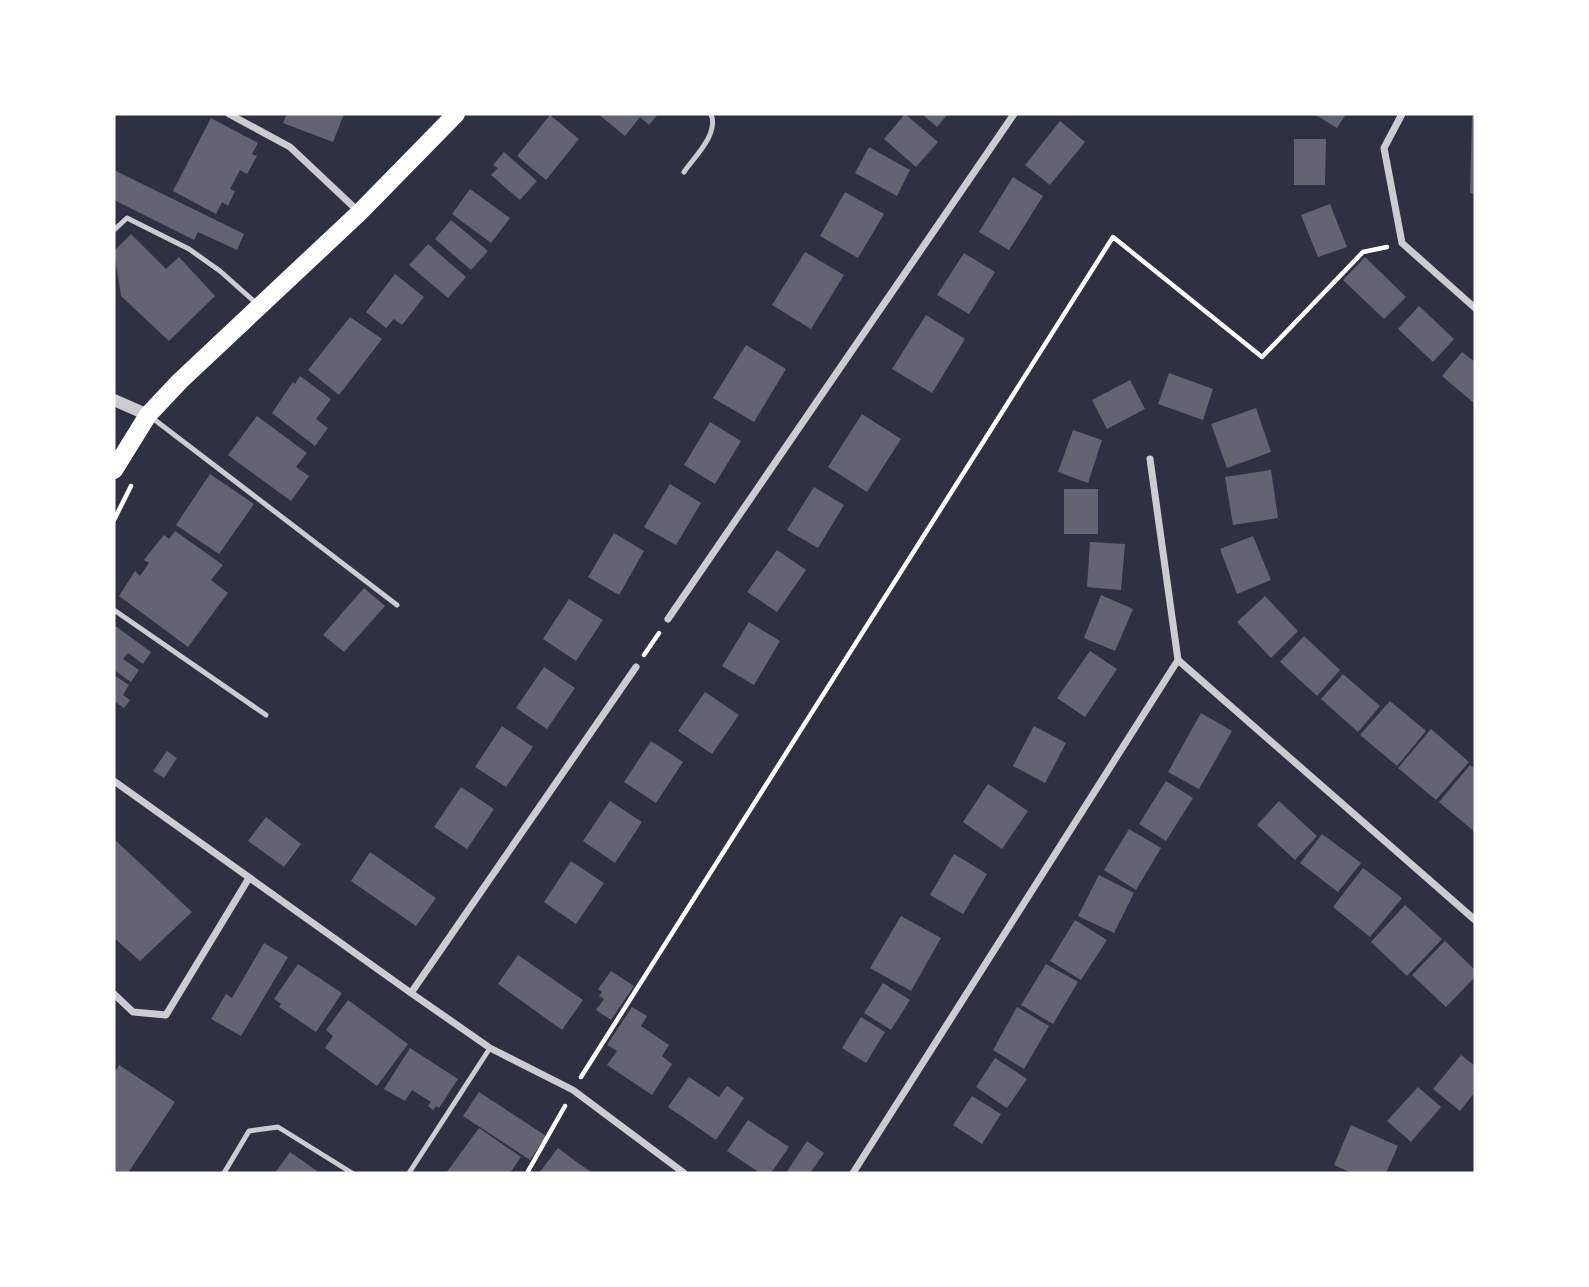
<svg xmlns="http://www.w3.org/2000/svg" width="1589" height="1287" viewBox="0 0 1589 1287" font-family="Raleway,sans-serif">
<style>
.building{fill:#626471}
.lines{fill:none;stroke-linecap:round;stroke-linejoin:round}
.path{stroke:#fff;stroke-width:4.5}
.service{stroke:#caccd0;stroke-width:5}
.minor{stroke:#caccd0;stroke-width:7}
.tertiary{stroke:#caccd0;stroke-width:12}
.primary{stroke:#fff;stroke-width:18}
</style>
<rect width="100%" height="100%" fill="#2d3142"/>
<path class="building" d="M287 114H344L333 142 283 123Z
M598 114H658L649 125 640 117 625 136Z
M905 114 938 142 916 167 884 139Z
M922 114H948L937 127Z
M1314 114H1346L1337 128Z
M550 115 579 139 546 180 517 156Z
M1472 116H1475V194L1470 193Z
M211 118 258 143 252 154 257 156 247 174 240 170 230 189 235 191 228 206 222 202 216 214 173 191Z
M1060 121 1085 142 1050 185 1025 165Z
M1294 139H1326L1325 185H1294Z
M869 147 910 170 897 196 855 173Z
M504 152 537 181 520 200 491 175 498 168 493 165Z
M114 170 244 234 237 250 198 232 194 240 114 200Z
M1013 177 1043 196 1009 250 979 232Z
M470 189 510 218 491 243 452 214Z
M845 192 884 214 858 258 820 236Z
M1330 204 1347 247 1318 257 1301 215Z
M451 220 488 251 471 270 435 239Z
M131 234 166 269 179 257 215 296 169 341 121 296 114 251Z
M428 244 466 277 448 298 409 265Z
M805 252 844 275 811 329 772 305Z
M964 253 995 272 969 314 937 295Z
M1365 257 1406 297 1384 319 1343 280Z
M395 274 424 297 402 325 394 319 386 328 366 312Z
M1419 306 1454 339 1433 362 1398 329Z
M926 315 965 339 932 393 892 369Z
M350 317 382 339 339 395 308 370Z
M746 345 786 369 754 422 713 398Z
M1462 352 1475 362V404L1442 376Z
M1169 373 1213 389 1203 420 1158 404Z
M300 376 331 399 316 419 328 428 315 446 272 413 293 382 295 384Z
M1130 380 1145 409 1107 429 1092 400Z
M1256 408 1271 452 1227 468 1211 424Z
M862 414 901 439 867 492 828 467Z
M257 416 307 453 296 467 309 476 291 501 228 455Z
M710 422 741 441 715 484 684 465Z
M1073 430 1102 440 1088 483 1058 472Z
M1271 470 1278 518 1233 525 1225 477Z
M210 474 254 504 219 554 176 525Z
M670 484 701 503 676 545 644 527Z
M814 487 844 505 818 548 787 530Z
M1064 489H1098V534H1064Z
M175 531 223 565 211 580 228 593 188 647 119 596 135 571 140 576 149 563 144 560 155 546 164 535 169 539Z
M614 533 644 551 619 595 588 577Z
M1253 536 1271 580 1237 594 1220 549Z
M1090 542 1125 544 1121 590 1087 587Z
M777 550 806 570 777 612 747 592Z
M364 588 385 606 344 652 323 635Z
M1101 595 1133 609 1115 651 1084 638Z
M1265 596 1298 631 1271 658 1237 622Z
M569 599 603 620 576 661 543 639Z
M749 622 780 641 754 685 722 666Z
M114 625 151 652 143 664 128 653 123 659 139 670 131 682 114 670Z
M1304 636 1340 670 1317 696 1280 662Z
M1090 651 1117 669 1085 717 1057 698Z
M544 667 575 688 547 729 516 708Z
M1343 674 1380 706 1358 732 1321 699Z
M114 675 129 685 123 695 130 700 124 708 114 701Z
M705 692 739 715 712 754 678 731Z
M1390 701 1426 731 1397 766 1360 735Z
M1201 713 1232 731 1199 789 1168 772Z
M502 726 533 747 506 787 475 767Z
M1034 726 1066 743 1045 783 1013 766Z
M1431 729 1469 762 1436 800 1398 768Z
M651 741 683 762 656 803 624 782Z
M167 751 177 758 164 778 153 771Z
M1470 765 1475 769V832L1439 802Z
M1166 781 1193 798 1166 841 1139 824Z
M988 784 1028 811 1002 849 963 822Z
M461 787 494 809 467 849 434 827Z
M610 801 642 822 615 863 583 841Z
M1279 801 1317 836 1295 860 1257 825Z
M266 817 301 844 284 867 248 841Z
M1129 829 1161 848 1136 890 1104 870Z
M1322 834 1361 863 1338 892 1300 863Z
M114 839 192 912 140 961 114 938Z
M370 852 436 898 416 926 351 881Z
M954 854 987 874 963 914 930 895Z
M571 861 604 883 576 924 544 902Z
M1363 868 1402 898 1370 937 1333 907Z
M1099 875 1134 893 1114 933 1078 916Z
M1405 905 1442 939 1407 976 1371 942Z
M901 916 941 938 911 991 870 968Z
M1075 920 1107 940 1081 980 1050 961Z
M1445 941 1475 970V977L1446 1007 1412 975Z
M264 943 288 957 241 1036 211 1019 226 994 232 998Z
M518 955 583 1000 562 1030 498 984Z
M298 964 342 993 316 1032 279 1007 281 1004 274 999Z
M1046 964 1078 982 1053 1024 1021 1005Z
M611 971 634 986 611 1020 596 1010 604 999 599 996 602 992 598 989Z
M883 983 910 1000 891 1030 864 1013Z
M348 1000 408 1044 377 1086 325 1048 333 1036 326 1030Z
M632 1007 647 1016 641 1026 669 1045 662 1056 672 1064 652 1095 607 1065 617 1051 607 1045Z
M1017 1007 1049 1026 1024 1069 993 1050Z
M861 1017 885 1032 866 1063 842 1048Z
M410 1048 458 1079 439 1108 436 1106 433 1110 428 1106 431 1102 412 1090 405 1101 384 1089Z
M1461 1055 1475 1066V1092L1460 1111 1433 1089Z
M995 1058 1027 1079 1007 1108 976 1087Z
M119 1065 175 1102 128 1173H114V1074Z
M689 1077 719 1097 727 1086 744 1098 716 1140 668 1107Z
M1418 1087 1441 1107 1411 1142 1387 1121Z
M479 1092 546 1136 530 1160 463 1116Z
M972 1096 1001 1114 982 1144 953 1125Z
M748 1120 789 1147 771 1173H760L727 1151Z
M1351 1125 1398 1146 1386 1173H1352L1334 1165Z
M479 1128 521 1157 510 1173H446Z
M807 1141 824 1153 810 1173H786Z
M558 1148 578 1163 593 1173H539Z
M290 1152 320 1173H275Z"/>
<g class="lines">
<path class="path" d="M114 520 131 486
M644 655 659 633
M581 1077 1113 237 1262 357 1363 252 1387 247
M527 1173 565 1106"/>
<path class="service" d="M684 172C695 156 719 134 711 114
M114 230 127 218 189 249 220 271 257 304
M151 417 397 605
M114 610 266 715
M224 1173 249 1131 278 1127 352 1173
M409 1173 490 1048"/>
<path class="minor" d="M229 114 290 147 359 212
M1402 114 1384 148 1402 243 1475 308
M1150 459 1178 660
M668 619 1014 114
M1178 660 1475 920
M114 781 411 993 490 1048 573 1090 684 1173
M411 993 636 667
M114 994 133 1012 166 1015 249 878
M853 1173 1178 660"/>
<path class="tertiary" d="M114 400 148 415"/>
<path class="primary" d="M114 470 148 415 180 381 360 212 456 114"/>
</g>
<rect width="1589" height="1287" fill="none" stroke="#ffffff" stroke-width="231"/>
</svg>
